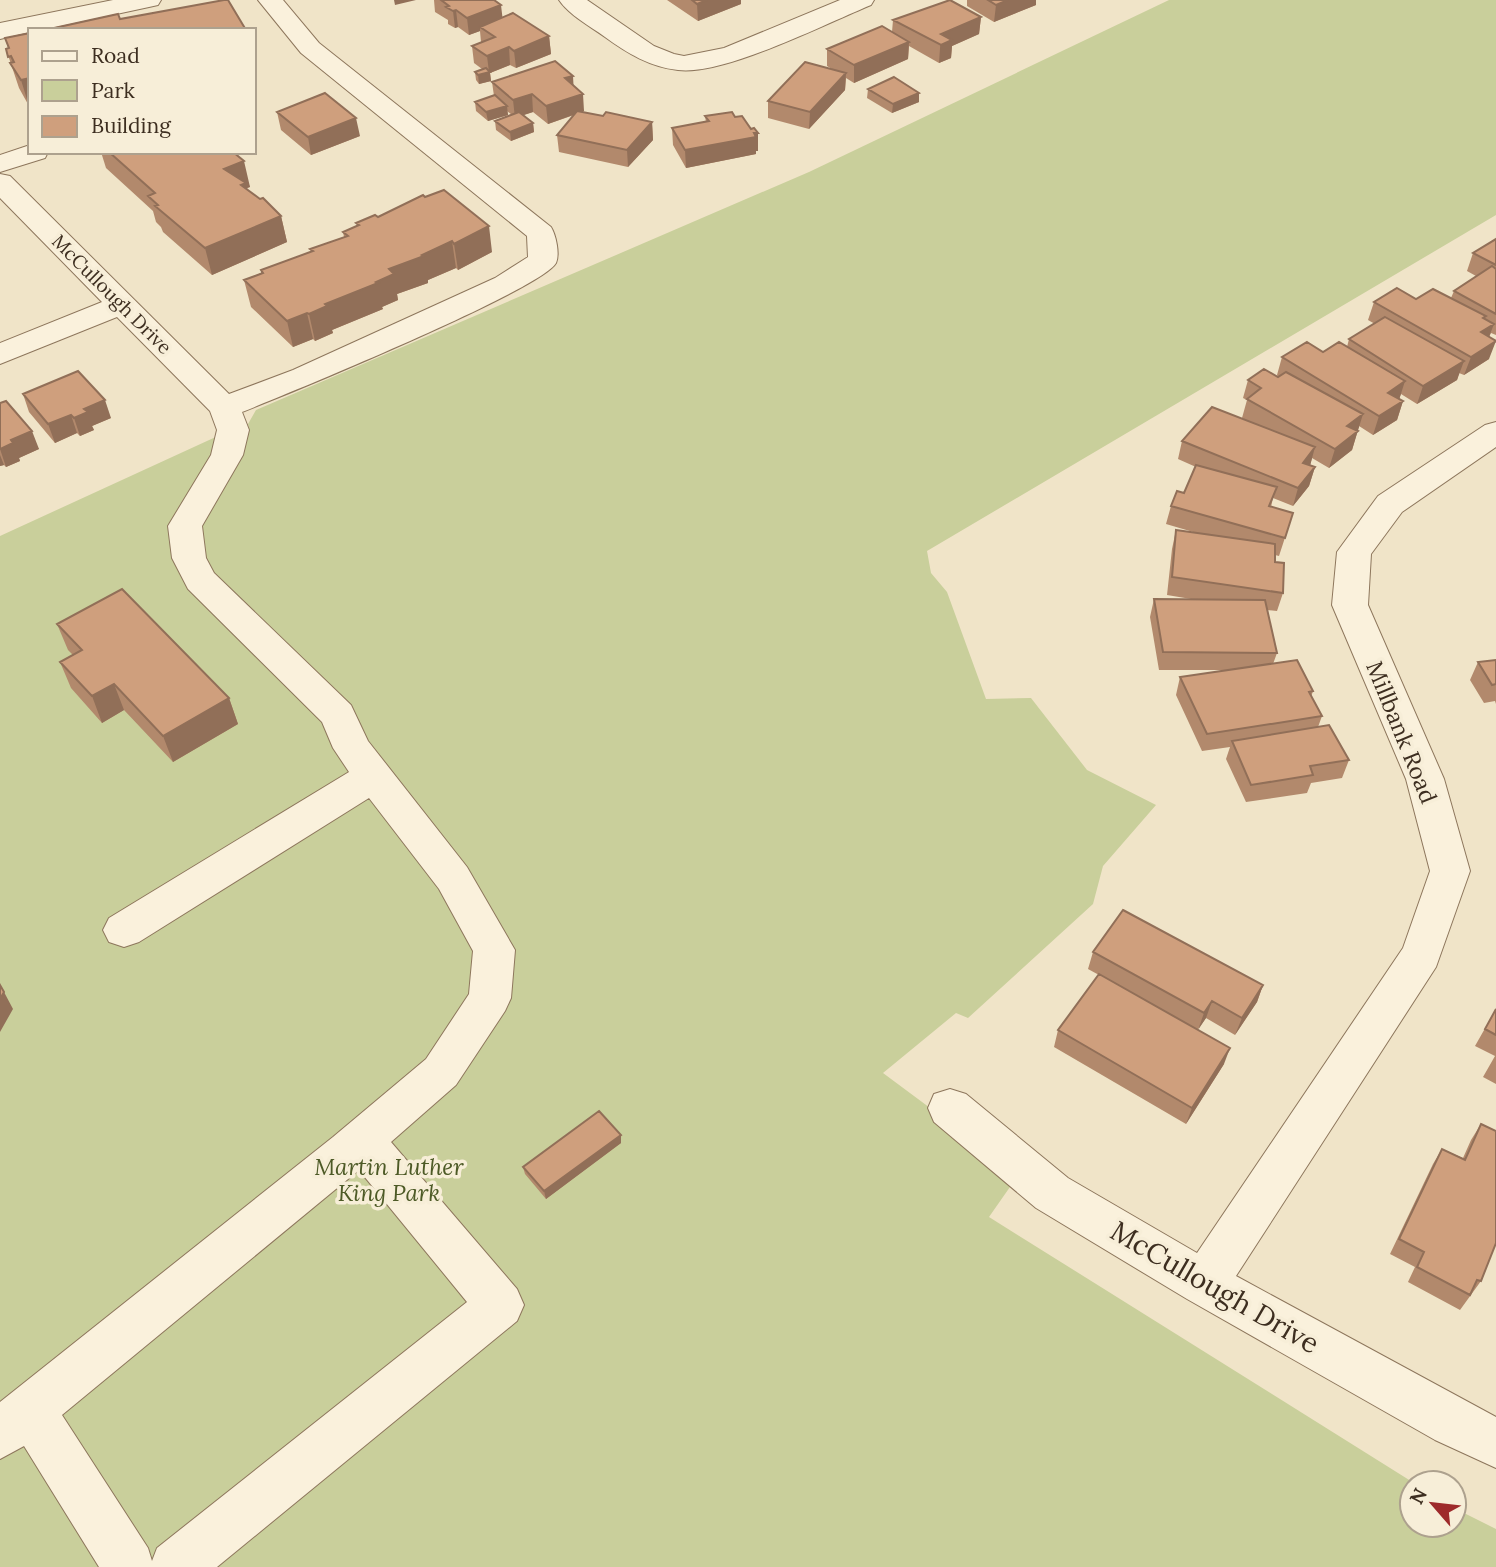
<svg xmlns="http://www.w3.org/2000/svg" width="1496" height="1567" viewBox="0 0 1496 1567" font-family="Lora,serif">
<style>
.green{fill:#c9cf9b}
.lines{fill:none;stroke-linecap:round;stroke-linejoin:round}
.minor-casing{stroke:#8d765c;stroke-width:2}
.minor{fill:#faf1dc;fill-rule:evenodd}
.wall{fill:#b2896c}
.shaded-wall{fill:#916f58}
.building{fill:#cf9f7d;stroke:#916f58;stroke-width:2}
.labels{text-anchor:middle;dominant-baseline:central;stroke-width:7;stroke-linejoin:round;paint-order:stroke}
.far-street-label{font-size:19px;fill:#3d2e20;stroke:#f7eed8}
.street-label{font-size:23px;fill:#3d2e20;stroke:#f7eed8}
.park-label{font-size:23px;font-style:italic;fill:#4d5a26;stroke:#f7eed8}
.near-street-label{font-size:28px;fill:#3d2e20;stroke:#f7eed8}
</style>
<rect width="100%" height="100%" fill="#f0e4c8"/>
<path class="green" d="M1169 0H1496V215L927 551 931 573 947 592 986 699 1031 698 1087 770 1156 805 1103 866 1093 904 968 1018 956 1013 883 1073 1019 1174 989 1217 1414 1483 1412 1525H1454V1508L1496 1529V1567H0V536L244 424 249 430 248 424 256 410 809 172Z"/>
<g class="lines">
<g class="minor-casing">
<path id="minor" d="M113 0H161L158 5 149 7 42 30H30V32L0 39V23Z
M258 0H283L319 43 551 227C556 235 560 254 556 263 541 290 285 395 242 412L249 430 243 455 202 526 206 558 214 573 351 705 368 741 467 867 515 950 511 998 505 1011 456 1085 391 1142 517 1289 524 1305 517 1321 217 1567H99L24 1446 0 1459V1402L333 1137 426 1059 469 994 473 951 439 889 369 798 139 942 124 947 109 942 103 930 109 918 349 772 333 748 322 722 188 589 172 558 168 526 211 455 217 430 210 411 117 317 0 364V343L102 302 0 198V174L10 176 229 394 293 370 495 278 528 257 527 236 301 53ZM359 1170 467 1302 157 1548 152 1561 148 1548 62 1415Z
M559 0H587L654 46 674 54 684 56 724 48 840 0H874L871 5C825 24 723 76 678 70 650 67 627 53 605 37 590 26 569 15 559 0Z
M30 145V152H48L45 158 0 172V155Z
M1496 422V447L1402 512 1371 554 1368 605 1444 779 1470 871 1436 967 1236 1276 1496 1417V1468L1435 1440 1187 1299 1036 1208 934 1122 928 1108 934 1094 950 1089 966 1094 1068 1178 1197 1253 1403 948 1430 871 1406 779 1332 605 1337 552 1378 496 1485 425Z"/>
</g>
<use href="#minor" class="minor"/>
</g>
<path class="wall" d="M434 0H494L502 18 549 36 551 54 516 68 510 65 490 73 491 81 479 84 476 80 475 72 482 69 474 63 472 46 481 42 480 31 469 35 458 27 455 28 448 24V20L435 12Z
M667 0H741V4L698 21Z
M967 0H1036V5L994 22 967 6Z
M981 17 979 34 952 46 951 58 939 63 909 46 908 59 854 83 846 78 845 90 809 129 768 118V101L832 69 827 66V49L892 32 893 20Z
M30 33 29 106 19 88 6 49 8 48 5 38Z
M492 82 574 86 584 111 582 112 603 116 652 122 653 140 628 167 559 152 557 135 574 115 548 124 533 112 523 115 533 123 534 132 511 141 496 130 495 121 512 115 507 111 508 115 488 121 476 111 475 102 494 96Z
M868 89 919 93V102L892 113 867 98Z
M277 112 360 136 311 155 281 130Z
M705 116 758 151H756V154L686 168 673 145 672 128 706 122Z
M101 152H233L250 187 247 188 248 190 281 216 287 242 212 275 163 232 161 227 156 222 153 211 106 168Z
M378 217 492 252 458 270 456 268 428 280V283L397 294 398 300 382 307 383 309 332 330 333 333 315 341 313 339 293 347 251 307 244 280 261 273V270L311 252 310 249 344 237 343 232 357 226 356 223Z
M1496 239V335L1491 333 1489 337V359L1464 375 1459 373 1457 380 1417 404 1401 394 1399 399 1403 401 1397 420 1373 435 1359 426 1352 450 1329 468 1312 458 1310 465 1315 467 1309 486 1293 506 1273 498 1271 507 1293 513 1279 556 1275 555V562L1283 593 1277 611 1267 610 1277 653 1273 664 1313 691 1311 697 1322 716 1318 727 1349 760 1342 778 1311 783 1307 793 1246 802 1226 759 1230 747 1202 751 1176 695 1180 677 1228 670H1159L1150 617 1154 599 1197 600 1167 595 1172 549 1176 530 1200 534 1166 524 1171 506 1184 493 1196 467 1178 459 1182 441 1246 420 1242 418 1247 400 1243 398 1248 380 1278 377 1277 375 1282 357 1323 352 1347 347 1349 339 1375 324 1368 320 1374 302 1451 298 1454 291 1476 276 1467 271 1473 253Z
M23 394 111 418 92 426 94 430 80 436 77 433 55 443 29 412Z
M0 403 39 449 19 458 20 461 6 467 4 465 0 466Z
M57 624 229 698 238 724 173 762 124 710 102 723 71 688 60 662 73 655 68 650Z
M1496 660V704L1495 701 1484 703 1470 680 1478 662Z
M1093 952 1263 985 1257 1002 1235 1035 1206 1018 1198 1029 1224 1064 1186 1124 1054 1047 1058 1030 1099 975 1088 969Z
M1496 1009V1084L1483 1077 1495 1056 1475 1046Z
M1481 1124V1281L1460 1310 1408 1282 1415 1267 1390 1254 1433 1164 1442 1149 1463 1158 1471 1140Z
M621 1135V1143L546 1199 525 1174 523 1167Z"/>
<path class="shaded-wall" d="M394 0H416L395 5Z
M707 0H741V4L698 21 697 4Z
M1008 0H1036V5L994 22 996 5Z
M501 5 503 22 480 27V31L469 35 467 18Z
M456 10 458 27 455 28 453 11Z
M981 17 979 34 952 46 951 58 939 63 941 34Z
M549 36 551 54 516 68 514 51Z
M909 42 908 59 854 83V65Z
M509 47 510 65 490 73 491 81 479 84 478 75 489 72 487 56Z
M846 73 845 90 809 129 810 112Z
M573 76 574 94 565 78Z
M30 78V106H29L21 80Z
M919 93V102L892 113 893 104Z
M532 94 533 112 515 118 513 100Z
M583 94 584 111 548 124 546 106Z
M507 106 508 115 488 121 486 112Z
M356 118 360 136 311 155 308 137Z
M652 122 653 140 628 167 627 150Z
M533 123 534 132 511 141 510 132Z
M758 133V151H756V154L686 168 685 150Z
M244 161 250 187 247 188 252 209 224 169Z
M281 216 287 242 212 275 205 248Z
M489 226 492 252 458 270 454 244Z
M452 241 456 268 428 280V283L397 294 398 300 382 307 383 309 332 330 333 333 315 341 309 314 325 304 376 282 389 269Z
M307 313 313 339 293 347 287 321Z
M1494 324 1487 342 1481 332Z
M1496 341 1489 359 1464 375 1471 357Z
M1464 361 1457 380 1417 404 1423 386Z
M1405 381 1399 400 1388 393Z
M105 400 111 418 92 426 94 430 80 436 74 418 84 409Z
M1403 401 1397 420 1373 435 1379 416Z
M1363 414 1352 450 1329 468 1335 449 1347 426Z
M71 415 77 433 55 443 48 424Z
M32 431 39 449 19 458 20 461 6 467 0 449 11 440Z
M1315 447 1310 466 1303 463Z
M0 455 4 465 0 466Z
M1315 467 1309 486 1293 506 1298 488Z
M114 684 124 710 102 723 92 696Z
M229 698 238 724 173 762 163 736Z
M1263 985 1257 1002 1235 1035 1242 1018Z
M4 992 13 1009 0 1032V999Z
M1212 1001 1206 1018 1198 1030 1204 1013Z
M1230 1048 1224 1064 1186 1124 1192 1108Z
M621 1135V1143L546 1199 544 1191Z"/>
<path class="building" d="M224 0H228L246 30H45L118 14 120 19Z
M441 0H494L501 5 467 18 456 10 453 11 446 7 449 6Z
M692 0H707L697 4Z
M950 0 981 17 941 34 952 40 941 45 893 20Z
M988 0H1008L996 5Z
M513 13 549 36 514 51 509 47 487 56 472 46 495 37 480 27Z
M882 26 909 42 854 65 827 49Z
M30 33V78L21 80 10 63 14 62 11 56 8 57 6 49 9 48 5 38Z
M555 61 573 76 565 78 583 94 546 106 532 94 513 100 492 82Z
M805 62 846 73 810 112 768 101Z
M486 68 490 72 478 75 475 72Z
M894 77 919 93 893 104 868 89Z
M325 93 356 118 308 137 277 112Z
M495 95 507 106 486 112 475 102Z
M577 111 603 116 606 112 652 122 627 150 557 135Z
M519 112 533 123 510 132 495 121Z
M732 112 735 117 742 116 751 129 754 128 758 133H754L756 137 685 150 672 128 709 121 705 116Z
M109 152H233L244 161 224 169 246 183 241 185 260 199 263 198 281 216 205 248 155 206 158 205 148 196 155 193Z
M444 190 489 226 454 244 452 241 422 255 424 256 389 269 394 274 376 282 378 283 325 304 327 306 309 314 307 313 287 321 244 280 263 273 261 270 313 251 310 249 348 236 343 232 359 225 356 223 375 215 378 217 423 195 425 197Z
M1496 239V265L1473 253Z
M1492 266 1496 269V314L1454 291Z
M1397 288 1416 299 1433 289 1486 316 1483 318 1494 324 1481 332 1496 341 1471 357 1374 302Z
M1385 317 1464 361 1423 386 1349 339Z
M1307 342 1323 352 1339 342 1405 381 1388 393 1403 401 1379 416 1282 357Z
M1264 369 1278 377 1286 372 1363 414 1347 426 1358 431 1335 449 1247 399 1261 388 1248 380Z
M78 371 105 400 84 409 88 412 74 418 71 415 48 424 23 394Z
M6 401 32 431 11 440 13 443 0 449V403Z
M1212 407 1315 447 1303 463 1315 467 1298 488 1182 441Z
M1196 465 1277 487 1269 506 1293 513 1285 538 1171 506 1177 491 1184 493Z
M1176 530 1275 544V562L1284 563 1283 593 1172 577Z
M122 589 229 698 163 736 114 684 92 696 60 662 82 650 57 624Z
M1154 599 1265 600 1277 653 1163 652Z
M1297 660 1313 691 1309 692 1322 716 1207 734 1180 677Z
M1496 660V684L1492 685 1478 662Z
M1329 725 1349 760 1310 766 1313 775 1251 785 1232 741Z
M1123 910 1263 985 1242 1018 1212 1001 1204 1013 1093 952Z
M1099 974 1230 1048 1192 1108 1058 1030Z
M0 985 4 992 0 999Z
M1496 1009V1035L1485 1029Z
M599 1111 621 1135 544 1191 523 1167Z
M1481 1124 1496 1131V1243L1481 1281 1477 1280 1470 1295 1417 1267 1424 1252 1399 1239 1442 1149 1465 1160Z"/>
<g class="labels">
<g class="far-street-label">
<text transform="translate(112 294) rotate(45)">McCullough Drive</text>
</g>
<g class="street-label">
<text transform="translate(1402 732) rotate(68)">Millbank Road</text>
</g>
<g class="park-label">
<text x="389" y="1166">Martin Luther<tspan x="389" dy="26">King Park</tspan></text>
</g>
<g class="near-street-label">
<text transform="translate(1215 1287) rotate(30)">McCullough Drive</text>
</g>
</g>
<rect x="28" y="28" width="228" height="126" fill="#f7eed8" stroke="#ada18e" stroke-width="2"/>
<rect x="42" y="51" width="35" height="10" fill="#faf1dc" stroke="#ada18e" stroke-width="2"/>
<text x="91" y="63" font-size="21" fill="#3d2e20">Road</text>
<rect x="42" y="80" width="35" height="21" fill="#c9cf9b" stroke="#ada18e" stroke-width="2"/>
<text x="91" y="98" font-size="21" fill="#3d2e20">Park</text>
<rect x="42" y="116" width="35" height="21" fill="#cf9f7d" stroke="#ada18e" stroke-width="2"/>
<text x="91" y="133" font-size="21" fill="#3d2e20">Building</text>
<g transform="translate(1433 1504) rotate(298)"><circle r="33" fill="#f7eed8" stroke="#ada18e" stroke-width="2"/>
<path d="M0-5L12 26L0 18L-12 26Z" fill="#9e2a2b"/>
<text y="-10" font-size="19" font-weight="bold" text-anchor="middle" fill="#3d2e20">N</text>
</g>
</svg>
